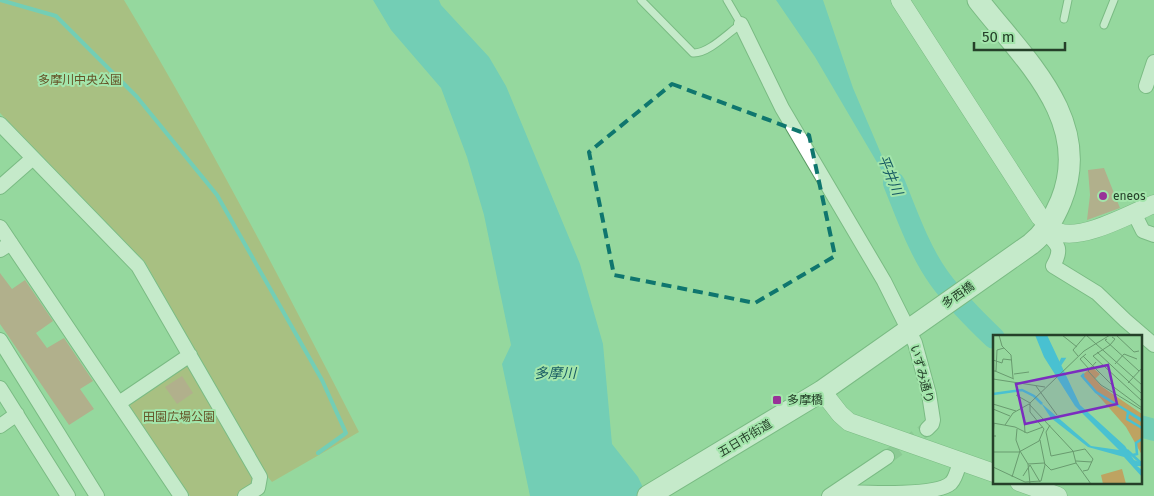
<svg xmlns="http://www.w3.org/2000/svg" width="1154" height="496" viewBox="0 0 1154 496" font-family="'Fira Sans','Noto Sans JP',sans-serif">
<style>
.green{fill:#bea361}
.water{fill:#49c1d1}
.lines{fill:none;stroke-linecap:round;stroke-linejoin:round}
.stream{stroke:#49c1d1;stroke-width:4}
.river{stroke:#49c1d1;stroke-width:22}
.building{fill:#d27f75}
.minor-tunnel{stroke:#7fba87;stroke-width:14;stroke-dasharray:14 7;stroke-linecap:butt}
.service-casing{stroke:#599863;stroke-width:9}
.minor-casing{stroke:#599863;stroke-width:16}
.tertiary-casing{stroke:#599863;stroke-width:19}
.primary-casing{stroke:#599863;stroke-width:23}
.service{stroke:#fff;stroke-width:7}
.minor{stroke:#fff;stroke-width:14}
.tertiary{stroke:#fff;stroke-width:18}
.primary{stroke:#fff;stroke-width:21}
.marked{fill:none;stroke:#0f766e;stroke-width:4;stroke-dasharray:10 6;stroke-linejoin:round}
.poi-dot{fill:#983398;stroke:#a3e5ab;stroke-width:2}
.labels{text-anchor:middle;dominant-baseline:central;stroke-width:4;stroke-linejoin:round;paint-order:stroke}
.park-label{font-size:12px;fill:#655428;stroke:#a3e5ab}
.poi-label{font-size:12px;fill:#254029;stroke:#a3e5ab;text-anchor:start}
.street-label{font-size:12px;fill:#254029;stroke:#a3e5ab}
.water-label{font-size:14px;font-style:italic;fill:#175a63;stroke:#a3e5ab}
.inset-river{fill:none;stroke:#49c1d1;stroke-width:2.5}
.inset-road{fill:none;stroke:#699b6f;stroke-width:1}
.view{fill:#7b2cbf;fill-opacity:0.15;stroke:#7b2cbf;stroke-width:2.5}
.inset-edge{fill:none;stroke:#254029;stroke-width:2.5}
</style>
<rect width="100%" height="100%" fill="#96d89e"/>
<path class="green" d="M0 0H124C209 141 284 286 359 432L272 482 267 476 236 496H190L131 408 129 402 198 356 145 262 0 113Z"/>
<path class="water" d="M373 0H439L441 5 489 57 506 86 580 264 603 344 612 444 638 477 647 496H530L502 364 511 345 484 215 467 157 441 88 391 30Z
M776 0H823L853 88 905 210 815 57Z"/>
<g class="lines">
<path class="stream" d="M0 0 56 16 137 97 217 195 322 380 346 433 318 453"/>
<path class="river" d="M894 183C907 215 919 250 939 278 955 300 974 319 994 338
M1140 426 1154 430"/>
</g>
<path class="building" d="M1104 168 1120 208 1087 220 1090 195 1088 170Z
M0 273 12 289 25 280 53 321 36 333 47 348 64 338 93 381 80 389 94 409 69 425 0 324Z
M182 376 193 393 177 404 165 387Z"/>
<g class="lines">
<path class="minor-tunnel" d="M887 457 927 429"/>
<g class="service-casing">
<path id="service" d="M641 0 693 53C708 54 728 33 741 24L727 0
M1064 19 1068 0
M1104 25 1114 0"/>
</g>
<g class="minor-casing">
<path id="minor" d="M741 24 782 108 884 281 915 343 929 394 933 420 932 424 927 429
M1146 86 1154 62
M0 124 138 266 260 477 258 488 245 496
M0 187 33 158
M1134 213 1143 231 1154 235
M0 227 181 496
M1045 232C1058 245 1063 248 1053 266L1097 293 1125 320 1154 345
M0 250 11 243
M0 340 97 496
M0 388 68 496
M119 403 190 355
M0 426 17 414
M840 489 850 492C870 493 937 496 951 483 956 478 958 468 960 461
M829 496 887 457"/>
</g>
<g class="tertiary-casing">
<path id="tertiary" d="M900 0 1040 217C1046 223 1051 229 1058 232 1082 241 1130 214 1154 204
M822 391 840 414 849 422 994 473
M1019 482 1058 496"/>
</g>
<g class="primary-casing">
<path id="primary" d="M648 496 822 391 1031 244C1046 232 1054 218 1061 201 1094 120 1023 58 978 0"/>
</g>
<use href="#service" class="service"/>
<use href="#minor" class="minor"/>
<use href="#tertiary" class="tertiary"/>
<use href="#primary" class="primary"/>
</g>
<path d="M0 0H1154V496H0ZM672 84 809 135 835 256 755 303 614 275 589 152Z" fill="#96d89e" fill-opacity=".55" fill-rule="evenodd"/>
<path class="marked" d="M672 84 809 135 835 256 755 303 614 275 589 152Z"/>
<g class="poi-dot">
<circle cx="1103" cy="196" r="5"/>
<rect x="772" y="395" width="10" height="10" rx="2.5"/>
</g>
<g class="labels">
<g class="park-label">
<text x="80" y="80">多摩川中央公園</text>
<text x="179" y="417">田園広場公園</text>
</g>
<g class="poi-label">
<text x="1113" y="196">eneos</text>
<text x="787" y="400">多摩橋</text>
</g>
<g class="street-label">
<text transform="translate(958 295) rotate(-35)">多西橋</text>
<text transform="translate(922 374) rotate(75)">いずみ通り</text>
<text transform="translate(745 438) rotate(-31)">五日市街道</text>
</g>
<g class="water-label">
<text transform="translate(890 175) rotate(67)">平井川</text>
<text x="555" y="373">多摩川</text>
</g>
</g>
<g transform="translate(993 335)">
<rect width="149" height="149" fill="#96d89e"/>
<path d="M99 32 107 39 102 44 108 51 149 79V120L133 92 88 41ZM129 134 133 149H110L108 140Z" fill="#bea361"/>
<path d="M42 0H54L87 70 132 111 141 125 149 128V131H144L149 135V142L131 122 95 112 58 83 48 68 98 111 126 115 82 71 51 22Z" fill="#49c1d1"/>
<path class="inset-river" d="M69 24H71L67 30V28ZM91 39 89 41 103 57 149 85M0 59 29 55 41 61 49 69M149 86 135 77 134 84 149 93M134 115 149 129M140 120 144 119 143 108 149 104"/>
<path class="inset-road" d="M6 0 9 11 18 20 20 43M69 0 84 12M93 0 149 50M123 0 141 17 146 16M119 2 122 4 117 10 100 21 149 66M114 4 112 5 146 36M104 17 149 59M93 19 87 24 96 34M85 21 80 15 93 0M90 21 122 53 149 73M0 25 9 28 10 24 19 25M103 27 95 36 108 50 149 75M122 29 131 19 144 24M0 36H3L4 15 11 13M2 36 21 44M21 39 36 37M0 44 52 52M135 48 149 33M43 51 64 80M23 60 37 68M0 69 23 76M0 74 17 81M31 82 32 98M0 88 22 92 34 98 50 92M1 88 0 101H3M12 90 20 78 36 69 80 116 83 128 98 149M57 90 53 97 58 121 92 114 100 124 95 135 90 136M27 116 35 129 37 149M0 117H26L46 106 51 94 37 77V68L91 16 117 0M83 126 99 127M35 129 51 128 58 135 83 128M0 132 32 147 48 146 52 130 47 105M30 141 37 130 47 147M19 142 27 116 23 105 24 94"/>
<path class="view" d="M115 30 124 69 32 89 23 49Z"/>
<rect width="149" height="149" class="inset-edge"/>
</g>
<path d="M974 42v8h91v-8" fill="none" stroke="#254029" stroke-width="2.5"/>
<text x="982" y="42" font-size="15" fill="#254029" stroke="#a3e5ab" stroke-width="4" paint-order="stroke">50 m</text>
</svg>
